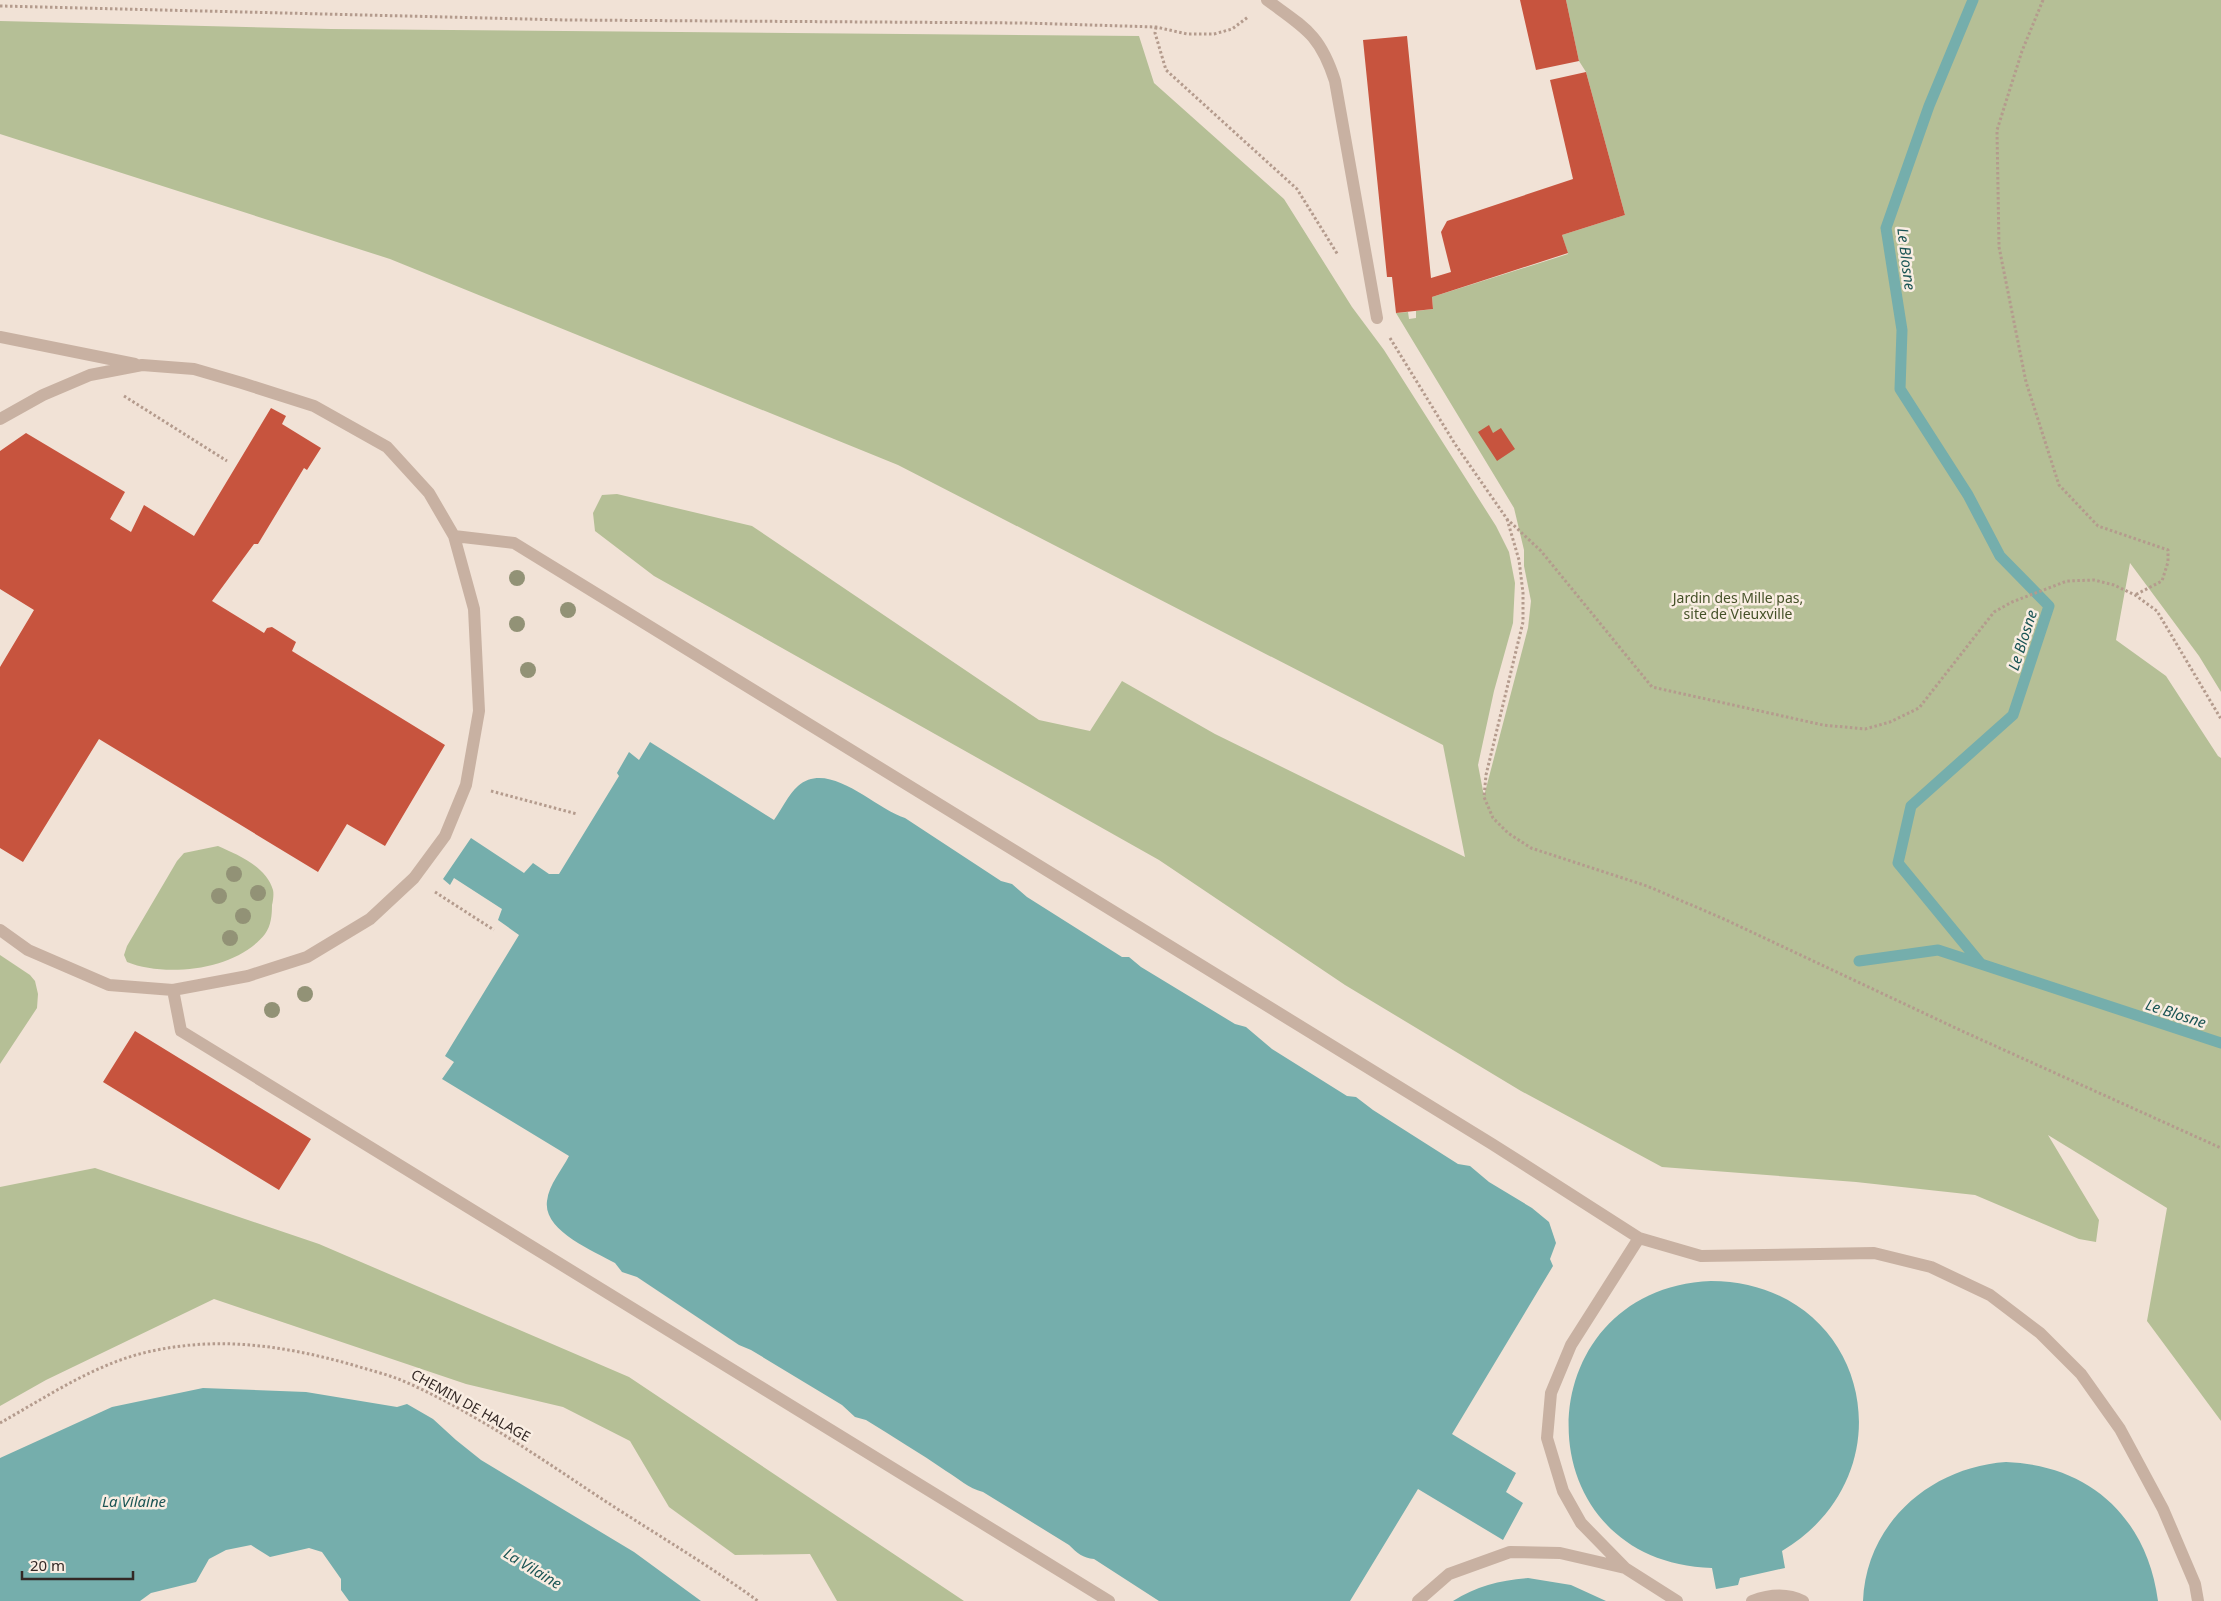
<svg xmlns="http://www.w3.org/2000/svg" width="2221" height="1601" viewBox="0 0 2221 1601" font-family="'Noto Sans',sans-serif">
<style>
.green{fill:#b5bf96}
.water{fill:#75aeac}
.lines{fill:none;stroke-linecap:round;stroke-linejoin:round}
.stream{stroke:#75aeac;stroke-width:11}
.building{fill:#c7543e}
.path{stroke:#b49b8d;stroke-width:3;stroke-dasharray:2.5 2.5;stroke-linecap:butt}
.minor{stroke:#c8b1a2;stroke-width:12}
.tree{fill:#929276}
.labels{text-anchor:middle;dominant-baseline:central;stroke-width:5;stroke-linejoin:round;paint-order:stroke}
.park-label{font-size:14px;fill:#455128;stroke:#f9ede2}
.street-label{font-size:14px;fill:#332825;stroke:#f9ede2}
.water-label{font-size:15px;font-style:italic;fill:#1a5454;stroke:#f9ede2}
</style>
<rect width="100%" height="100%" fill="#f1e2d6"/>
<path class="green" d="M1566 0H2221V692L2199 656 2130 563 2116 640 2166 676 2218 756 2221 758V1421L2147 1321 2167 1208 2048 1135 2099 1220 2096 1242 2079 1239 1975 1195 1856 1182 1662 1167 1521 1091 1345 985 1159 860 654 576 595 531 593 513 602 495 617 494 752 526 1039 720 1090 731 1122 681 1215 734 1465 857 1443 745 898 465 390 259 0 134V21L331 29 1139 36 1154 83 1284 199 1352 307 1384 350 1496 526 1509 552 1515 583 1513 623 1494 691 1478 765 1484 796 1528 628 1531 601 1524 566V550L1514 508 1396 313 1408 312 1409 319 1416 318V311L1433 309 1432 297 1568 254 1562 235 1625 215 1586 72 1579 61Z
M218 846C238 855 266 866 273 890 274 894 273 901 272 905 272 915 271 926 265 934 237 970 166 978 127 962L124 955 127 946 177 861 184 853Z
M0 955 30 975 35 981 38 994 37 1008 0 1064Z
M95 1168 319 1244 629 1377 964 1601H837L810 1554 735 1555 669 1507 630 1441 563 1407 466 1384 214 1299 46 1380 0 1406V1187Z"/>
<path class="water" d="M650 742 774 820C782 809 788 795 798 786 829 759 874 808 905 818L1001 881 1012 884 1027 897 1122 957H1129L1141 967 1235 1024 1246 1027 1272 1049 1347 1096 1356 1097 1373 1110 1458 1164 1470 1166 1489 1182 1532 1208 1549 1222 1556 1243 1550 1259 1553 1266 1452 1434 1516 1473 1506 1492 1523 1503 1503 1540 1418 1489 1350 1601H1159L1094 1559C1083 1558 1077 1553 1069 1545L983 1492C968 1488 959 1479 946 1471 920 1453 893 1437 866 1420L855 1417 842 1405 751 1350 739 1345 637 1277 622 1272 615 1263C593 1250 543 1231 547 1201 549 1184 562 1170 569 1156L442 1079 454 1062 445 1056 519 935 498 920 502 909 454 878 450 885 443 879 471 838 524 873 533 863 549 874H559L619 776 617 773 629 752 639 760Z
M1711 1281C1867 1282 1914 1472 1782 1551L1785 1568 1740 1578 1738 1585 1716 1589 1712 1568C1519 1562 1523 1289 1711 1281Z
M203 1388 306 1392 397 1407 407 1404 433 1419 456 1440 481 1460 634 1552 701 1601H349L341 1590V1579L322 1552 309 1548 270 1557 251 1545 226 1550 209 1559 196 1582 151 1593 140 1601H0V1458L112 1407Z
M2006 1462C2090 1465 2147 1518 2158 1601H1863C1866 1523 1931 1467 2006 1462Z
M1528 1578 1571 1585 1606 1601H1453C1476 1586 1501 1580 1528 1578Z"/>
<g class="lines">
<path class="stream" d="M1973 0 1929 106 1886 228 1902 330 1900 389 1968 495 2000 556 2049 606 2013 715 1911 806 1898 863 1981 964 2221 1043
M1859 961 1938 950 1981 964"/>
</g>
<path class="building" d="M1520 0H1566L1579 61 1536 70Z
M1407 36 1431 278 1451 272 1441 232 1447 221 1573 179 1550 80 1586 72 1625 215 1562 235 1568 253 1432 297 1433 309 1396 313 1392 277H1387L1363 40Z
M271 408 286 416 282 424 321 448 307 470 304 468 258 544H254L212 601 264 633 267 628 272 627 296 642 292 651 445 745 385 846 347 824 318 872 99 739 23 862 0 848V667L34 610 0 589V451L26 433 125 492 110 519 131 532 144 505 194 536Z
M1489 425 1493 433 1501 428 1515 449 1497 461 1478 432Z
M135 1031 311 1139 279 1190 103 1082Z"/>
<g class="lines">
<path class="path" d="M2043 0 2022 51 1997 130 1999 247 2026 382 2059 485 2098 526 2168 550V562L2162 581 2135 595
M0 6 567 20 1025 23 1156 27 1187 34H1214L1232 29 1248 17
M1156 27 1155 33 1166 70 1297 189 1338 255
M1390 338 1455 444 1507 519 1541 551 1652 687 1823 725 1865 729 1890 722 1919 708 1994 612 2012 602 2067 581 2094 580 2114 585 2135 595 2157 611 2221 719
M124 396 227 461
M1507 519 1519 560 1523 593V622L1486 775 1484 797 1493 818 1508 833 1531 848 1647 886 1724 919 1962 1031 2221 1148
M491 791 577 814
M435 892 494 930
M0 1423C48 1396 98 1362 152 1351 221 1336 286 1346 353 1365 369 1370 386 1374 401 1380 473 1411 537 1456 602 1499 654 1533 707 1564 758 1601"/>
<path class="minor" d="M1267 0C1305 28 1320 34 1335 81L1377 318
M0 337 135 364
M0 419 43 395 90 375 142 365 194 369 242 383 314 406 387 447 429 493 454 536 474 609 479 711 466 785 445 836 414 878 370 919 307 957 248 976 173 990 109 985 28 950 0 930
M454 536 514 543 1492 1144 1639 1238 1701 1256 1874 1253 1931 1267 1990 1295 2040 1333 2081 1374 2120 1429 2163 1509 2195 1584 2198 1601
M173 990 181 1031 1109 1601
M1625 1568 1677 1601
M1418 1601 1449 1574 1510 1552 1560 1553 1625 1568 1581 1523 1563 1491 1547 1438 1551 1393 1571 1345 1639 1238
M1752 1601C1768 1595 1787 1593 1803 1601"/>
</g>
<g class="tree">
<circle cx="517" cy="578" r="8"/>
<circle cx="568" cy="610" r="8"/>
<circle cx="517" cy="624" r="8"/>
<circle cx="528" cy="670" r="8"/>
<circle cx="234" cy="874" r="8"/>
<circle cx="258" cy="893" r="8"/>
<circle cx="219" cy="896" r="8"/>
<circle cx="243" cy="916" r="8"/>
<circle cx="230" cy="938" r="8"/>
<circle cx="305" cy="994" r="8"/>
<circle cx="272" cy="1010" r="8"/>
</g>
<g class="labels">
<g class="park-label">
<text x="1738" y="597">Jardin des Mille pas,<tspan x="1738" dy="16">site de Vieuxville</tspan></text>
</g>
<g class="street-label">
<text transform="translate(471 1405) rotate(29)">CHEMIN DE HALAGE</text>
</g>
<g class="water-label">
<text transform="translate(1907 259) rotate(83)">Le Blosne</text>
<text transform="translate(2022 640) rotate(-72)">Le Blosne</text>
<text transform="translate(2176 1013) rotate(18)">Le Blosne</text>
<text x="134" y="1501">La Vilaine</text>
<text transform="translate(533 1568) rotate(31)">La Vilaine</text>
</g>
</g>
<path d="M22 1571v8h111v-8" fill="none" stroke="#332825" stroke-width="2.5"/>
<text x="30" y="1571" font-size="15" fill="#332825" stroke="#f9ede2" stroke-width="4" paint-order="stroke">20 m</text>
</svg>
